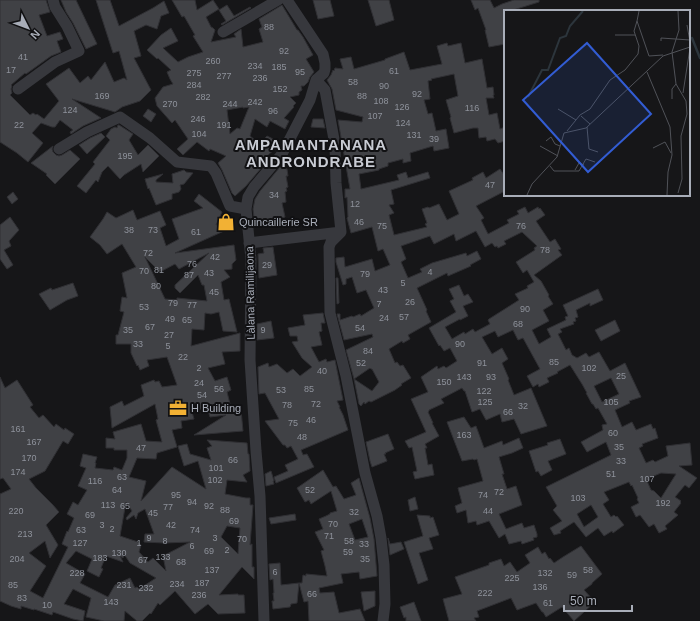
<svg xmlns="http://www.w3.org/2000/svg" width="700" height="621" viewBox="0 0 700 621" font-family="Helvetica,sans-serif">
<style>
.lines{fill:none;stroke-linecap:round;stroke-linejoin:round}
.stream{stroke:#2c353c;stroke-width:2.5}
.building{fill:#404145;stroke:#303034;fill-rule:evenodd}
.minor{stroke:#37383d;stroke-width:11}
.labels{text-anchor:middle;dominant-baseline:central;stroke-width:4;stroke-linejoin:round;paint-order:stroke}
.number-label{font-size:9px;fill:#8e929b}
.poi-label{font-size:11px;fill:#a8adb8;stroke:#111113;text-anchor:start}
.street-label{font-size:11px;fill:#a8adb8;stroke:#111113}
.district-label{font-size:15px;font-weight:bold;letter-spacing:1px;fill:#c9ccd4;stroke:#111113}
.inset-river{fill:none;stroke:#2c353c;stroke-width:2}
.inset-road{fill:none;stroke:#505258;stroke-width:1}
.view{fill:#325cd3;fill-opacity:0.15;stroke:#325cd3;stroke-width:2}
.inset-edge{fill:none;stroke:#a8adb8;stroke-width:2}
</style>
<rect width="100%" height="100%" fill="#161618"/>
<g class="lines">
<path class="stream" d="M692 38 700 58"/>
</g>
<path class="building" d="M0 0H46L50 12 39 15 47 36 60 32 63 39 57 41 61 52 51 56 26 74 25 73 11 85 12 86 11 89 12 93 10 95 30 115 33 113 36 115 37 114 44 119 59 101 46 84 69 68 80 83 88 76 91 80 105 62 114 82 124 78 127 80 119 51 113 53 96 0H110L119 26 153 8 164 1 169 13 161 16 157 29 146 25 134 31 141 56 134 58 151 90 140 101 122 107 115 112 72 99 101 118 83 126 71 134 70 132 73 130 60 120 55 127H52L41 123 32 133 43 143 28 162 17 153 0 142Z
M61 0H76L97 44 86 49 73 23 66 12Z
M172 0H195L197 10 213 0 219 9 206 17 211 27 213 28 215 30 211 42 236 37 234 34 241 29 243 47 263 42 259 29 262 27 259 19 282 5 297 30H298L303 37 313 55 306 59 314 72 310 77 308 82 304 86H301L302 90 299 92V95L290 97 296 103 293 106 294 107 284 118 289 121 285 129 270 121 267 127 255 119 250 136 260 144 267 136 277 141 274 146 276 148 259 163 263 166 246 186 235 196 232 193 222 170 218 163 226 156 210 149 209 151 197 142 183 155 177 149 188 139 175 120 172 123 157 106 155 98 163 87 173 84 170 79 167 72 171 70 158 58 157 59 147 50 161 35 171 28 178 41 163 48 178 62 188 57 203 52 193 36 195 35 184 16 182 17ZM243 107V108L249 107 240 129 237 128 230 134 227 110Z
M313 0H330L334 16 318 19Z
M368 0H389L394 20 376 26Z
M471 0H490L494 8 502 4 514 0H539V2L510 11H505V44L489 47 485 30H486L478 8 475 10Z
M227 5 234 16 250 7 251 8 222 25 221 24 226 21 219 10Z
M447 43 448 46 461 43 465 63 482 59 487 88 493 87 494 95H493L494 98H486L489 115 497 113 500 129 505 127V141L498 143 495 139 487 141 486 137 479 138 478 128H473L454 133 450 118 451 117 446 100 458 96 454 74 431 79 432 80 428 81 430 99 424 100 428 114 432 113 436 131 446 129 449 148 434 151 433 146 410 153 411 161 403 163V159L388 163V166L379 169V170L359 174 361 189 399 180 397 175 406 172 408 178 428 172 430 178 391 190 394 204 389 205 394 213 389 215 394 235 427 227 425 224 427 223 422 209 428 207 429 208 439 204 447 220 459 214 449 191 473 180 472 178 483 172 486 178 500 169 505 176V191L476 206 484 218 481 220 488 234 509 223 507 220 519 214 517 211 525 207 528 213 538 207 539 209 540 208 545 215 536 221 550 242 555 239 561 249 558 250 562 255 534 275 541 281 549 295 548 296 553 304 543 310 549 321 532 330 539 344 551 337 547 329 566 320 565 317 568 316 563 305 598 289 603 300 590 306V303L576 310 578 317 575 318 576 321 573 322 574 324 560 329 562 332 558 334 566 350 569 348 572 355 577 358 586 353 589 357 599 352 610 371 625 363 641 397 629 401 630 403 615 410 622 427 632 422 636 430 651 424 653 429 655 428 658 438 642 444 643 446 639 448 646 463 653 460 655 462 668 456 666 446 690 443 692 465 679 466 697 478 689 488 685 485 675 497 681 501 680 502 681 503 674 512 678 515 665 526 667 529 659 533 654 524 649 527 640 515 636 517 631 507 639 503 637 499 638 498 632 485 631 486 629 482 604 492 609 500 603 504 611 517 614 515 616 517 617 516 624 525 613 533 612 531 604 536 598 528 586 537 574 522 560 531 561 533 554 535 550 528 562 521 553 510 557 506 546 487 611 455 606 442 587 452 581 442 603 430 602 425 607 424 598 408 596 409 593 404H592L586 393H587L582 384 570 365 557 372 558 373 547 378 549 382 539 387 538 384 533 387 527 376 540 369 523 338 518 340 513 330 498 337 495 331 482 337 492 354 502 348 508 359 502 363 509 379 508 380 514 395 531 388 547 426 521 434 514 419 502 422 500 414 486 420 480 409 472 412 465 391H464L462 388 441 399 444 403 429 410V411L428 412 433 423H432L439 436 425 444 427 448H425L428 465 432 464 434 475 415 479 413 472 417 471 412 447 409 448 405 441 426 432 411 399 428 392 421 377 437 366 438 369 444 366 446 368 457 361 450 348 444 351 440 345 439 346 429 328 456 312 450 301 454 299 449 289 459 285 464 296 468 294 473 302 463 306 468 316 460 320V319L445 327 452 339 464 332 465 334 473 329 475 332 490 324 488 320 489 319 519 300 515 294 528 288 527 286 534 282 527 270 523 273 516 262 535 250 534 248 537 246 522 232 504 241 506 244 498 248 497 246 495 247 492 243 485 247 476 231 456 241 454 234 434 244 430 236 401 246 406 259 401 262 408 278 422 272 420 269 432 263 466 253 467 256 477 251 481 259 470 265 471 266 448 276 447 273 417 288 427 310 426 311 431 322 408 335 410 339 403 343 402 341 389 349 395 363 397 362 400 366 403 365 411 378 401 384 402 385 395 390 371 402 369 401 365 404 364 402 361 406 359 404 354 379 372 391 379 382 372 369H371L370 368 354 379 346 350 373 337 372 334 344 340 337 314H340V320L352 316 353 317 360 314 361 316 374 308 366 290 357 293 352 277 346 279V284L343 285 336 262V258L344 257 345 267 372 259 375 271 390 265 383 249 378 251 372 227 351 233 347 218 348 217 347 197 345 198V189H350L338 120 362 122 363 117 336 110 332 89 327 80 331 75 333 70 334 71 335 68 343 69 340 59 351 57 354 69 385 60V59L404 52 410 70 442 64 437 46ZM611 378 619 394 602 402 594 386ZM661 473 676 474 661 498 654 491 651 490 647 481 650 480 649 478ZM591 505 598 517 584 527 577 514Z
M148 109 156 114 151 122 143 116Z
M313 119H323L325 128 311 127Z
M118 125H119L133 134 129 140 138 155 148 145 159 156 143 172 141 164 124 175 120 179 108 166 102 172 98 182 96 180 86 193 77 186 95 164 93 162 110 140 106 136 111 129 115 127 117 128Z
M101 133 105 137 87 154 79 145 90 138Z
M53 146 52 149 53 152 56 155 59 156 62 155 70 150 80 159 55 184 46 175 47 174 31 163Z
M280 167 287 169 288 176H286L288 187 286 188 287 191 285 192 286 202 282 203 285 217 255 225 253 209 255 199 260 191Z
M184 170 186 172 193 173 184 184 180 185 181 189 179 192 172 194V199L156 205 149 188 148 189 145 179 163 174 156 180V182L173 183 172 174Z
M13 192 18 199 12 204 7 197Z
M199 194 222 212 216 225 221 223 224 231 175 253 234 245 236 260 232 264V269L224 270 230 277 221 282 224 300 229 299 237 332 223 331 219 312 211 314 205 313 204 330 192 329 191 346 240 333V351L222 352 225 364 208 368 215 381 227 377 231 390 227 392 232 412 241 410 243 431 194 435 226 415 210 417 207 407 192 412 194 419 181 421 182 428 172 430 177 447 157 453 156 459 137 458 129 477 146 481 141 501 172 467 206 489 198 461 184 466 178 446 187 444 190 454 211 460 207 448 212 446 207 440 247 443 248 454H249L250 471 243 475 247 482 227 480 225 494 246 498H250V505H253L250 545 252 544V567H254V579L242 567 219 595 238 594V595H244L245 613 218 614 208 604 195 614 175 591 160 605 158 603 151 614 150 613 142 621H137L125 611 124 621H104L86 617 91 598 73 589 64 604 85 611 83 621 73 619 53 612 52 615 34 609V610L21 606V609L11 606 0 601V494L11 489 3 478 0 479V377L5 388 17 380 33 405 30 407 39 418 43 415 54 427 56 424 64 430 65 428 74 434 68 444 63 441 45 471 29 479 36 488 53 505 59 512 46 525 58 545 50 558 45 541 29 553 46 566 30 591 43 598 68 547 62 544 67 531 68 532 74 518 67 514 73 502 78 505 87 490 78 486 86 468 80 466 83 454 97 457 95 463H96L95 468 113 470 114 467 122 470 127 458V450H114V448H106V438L115 439 113 432 141 424 146 441 162 442 156 420 158 419 155 404 112 428 110 407 122 401 124 406 144 396 141 385 154 380 155 382 159 381 162 387 177 385 167 357 147 360 149 366 140 370 138 365 137 366 131 353V344H116V335H118L124 312 120 311 122 297 127 298 122 273 136 267 122 244 107 254 100 245 90 237 103 219 107 212 116 218 133 210 137 220 160 211 166 225 160 228 166 246 179 239 172 219 203 208 194 201ZM209 253 175 285V288L180 293 198 275 202 285H204L207 301 177 298V300L165 299 145 257 160 272 175 264 179 269ZM126 502 132 511 126 518 127 520 134 515 136 519 138 513 145 509 154 534H145L144 542 164 543 190 542 163 556 166 571 153 558 148 562 139 552 141 545 138 542 120 536ZM227 526 240 528 238 554 221 537ZM76 551 92 559 87 571 99 577 103 569 101 568 106 556 123 562 120 556 123 558 124 554 130 563 156 578 139 589 137 587 135 588 130 578 115 585 108 597 80 583 85 574 66 563Z
M10 217 19 230 9 241 11 246 4 250 13 265 7 269 0 259V225Z
M273 247 277 275 259 278 258 254 264 253 263 248Z
M336 278H338L339 303 337 304Z
M73 283 78 296 67 300 50 310 39 294 51 288 52 290Z
M323 313 325 323H321L322 331 319 332 322 345 311 347 319 362 326 359 327 362 335 360 343 400 337 401 340 407H339L343 415 348 430 301 450 303 455 307 454 314 467 276 483 274 477 288 471 285 465 298 459 291 446 287 448 285 445H283L265 421 279 419 265 393 259 394 258 367 268 363 269 367 277 364 287 373 293 369 300 376 312 367 302 358 292 342 298 341 297 336H290L288 328 305 325 303 315Z
M615 320 620 331 601 341 595 330Z
M271 321 274 338 257 340V324Z
M464 417 471 428 476 426 484 448 502 441 503 445 519 438 523 448 512 453 499 457 504 474H502L507 489 516 486 522 505 499 514 506 529 522 523 524 528 534 525 537 534V537L533 538 534 540 522 544 521 541 509 544 505 534 499 538 489 521 477 525 476 521 468 523 466 510 457 513 455 506 462 503 458 488 483 481 477 459 474 460 473 459 462 461 447 422Z
M388 434 394 449 385 453 386 454H384L387 461 372 467 370 461 366 442Z
M560 439 566 454 548 461 552 470 541 476 538 471 536 472 529 451 548 445 547 443Z
M323 470 333 487 336 486 344 499 356 495 351 483 359 478 370 518 374 539 377 576 360 579 359 572 341 574 343 583 319 588 320 593 334 592 339 613 360 609 365 621H309L308 601 304 602 299 583H302L303 575 306 576V574L327 576 325 566 321 551 324 550 315 532 323 529 319 519 326 516 330 514V513L337 511 331 491 311 504 309 500 305 502 297 488ZM362 519 368 537 355 540 349 524Z
M271 471 274 481H273L274 484 266 486 265 474Z
M415 497 418 509 410 511 408 500Z
M295 514 296 520 271 524 269 518Z
M417 515 430 516V518L433 517 439 535 429 538 433 549 419 553 428 580 418 584 404 542 423 536Z
M388 538 390 544 401 542 404 549 390 555Z
M581 546 602 574 592 583V584L584 590 595 602 574 621 562 607 546 617 543 612H542L536 603 517 610 511 598 477 611 479 617 474 618 476 621H449L443 599 462 594 455 577 489 565V563L501 559 504 566 510 562 517 572 530 563 525 555 538 547 542 554 545 552 549 559 550 558 554 563 563 557Z
M280 563 281 585 299 583 297 603 291 604 290 607 273 609 272 601H274L273 593H274L273 579 270 580 269 564Z
M375 591V606L364 611 361 592Z
M414 602 421 621H406V617L404 618 400 607Z"/>
<g class="lines">
<path class="minor" d="M223 32 278 0
M316 80 325 90 335 145 336 183 341 232 331 242 329 247 330 313 346 376 365 473 377 516 381 538 384 565 385 604 383 621
M18 89 55 62 79 51 67 26 55 7 53 0
M59 149 87 132 120 117 150 138 177 162 211 166 216 173 230 206 246 209
M249 243 341 232
M264 621 260 496 256 451 250 360 251 259 246 209 248 197 254 187 282 154 310 100 316 80 324 73 325 69V63L323 54 287 0"/>
</g>
<defs>
<g id="shop-bare" transform="scale(1.38)"><path d="M-5-2.5h2.3a2.7 3.5 0 0 1 5.4 0H5L5.5 6h-11ZM-1.5-2.5h3a1.5 2.3 0 0 0-3 0Z" fill="#f2b134" stroke="#111113" stroke-width="2.5" paint-order="stroke"/></g>
<g id="office-bare" transform="scale(1.38)"><path d="M-6-3h4V-5.5h4V-3h4V5H-6ZM-1-4.5V-3h2v-1.5ZM-6 0V1H6V0Z" fill="#f2b134" stroke="#111113" stroke-width="2.5" paint-order="stroke"/></g>
</defs>
<g fill-rule="evenodd">
<use href="#shop-bare" x="226" y="222"/>
<use href="#office-bare" x="178" y="408"/>
</g>
<g class="labels">
<g class="number-label">
<text x="269" y="27">88</text>
<text x="284" y="51">92</text>
<text x="23" y="57">41</text>
<text x="213" y="61">260</text>
<text x="255" y="66">234</text>
<text x="279" y="67">185</text>
<text x="11" y="70">17</text>
<text x="394" y="71">61</text>
<text x="300" y="72">95</text>
<text x="194" y="73">275</text>
<text x="224" y="76">277</text>
<text x="260" y="78">236</text>
<text x="353" y="82">58</text>
<text x="194" y="85">284</text>
<text x="384" y="86">90</text>
<text x="280" y="89">152</text>
<text x="417" y="94">92</text>
<text x="102" y="96">169</text>
<text x="362" y="96">88</text>
<text x="203" y="97">282</text>
<text x="381" y="101">108</text>
<text x="255" y="102">242</text>
<text x="170" y="104">270</text>
<text x="230" y="104">244</text>
<text x="402" y="107">126</text>
<text x="472" y="108">116</text>
<text x="70" y="110">124</text>
<text x="273" y="111">96</text>
<text x="375" y="116">107</text>
<text x="198" y="119">246</text>
<text x="403" y="123">124</text>
<text x="19" y="125">22</text>
<text x="224" y="125">191</text>
<text x="199" y="134">104</text>
<text x="414" y="135">131</text>
<text x="434" y="139">39</text>
<text x="125" y="156">195</text>
<text x="490" y="185">47</text>
<text x="274" y="195">34</text>
<text x="355" y="204">12</text>
<text x="359" y="222">46</text>
<text x="382" y="226">75</text>
<text x="521" y="226">76</text>
<text x="129" y="230">38</text>
<text x="153" y="230">73</text>
<text x="196" y="232">61</text>
<text x="545" y="250">78</text>
<text x="148" y="253">72</text>
<text x="215" y="257">42</text>
<text x="192" y="264">76</text>
<text x="267" y="265">29</text>
<text x="159" y="270">81</text>
<text x="144" y="271">70</text>
<text x="430" y="272">4</text>
<text x="209" y="273">43</text>
<text x="365" y="274">79</text>
<text x="189" y="275">87</text>
<text x="403" y="283">5</text>
<text x="156" y="286">80</text>
<text x="383" y="290">43</text>
<text x="214" y="292">45</text>
<text x="410" y="302">26</text>
<text x="173" y="303">79</text>
<text x="379" y="304">7</text>
<text x="192" y="305">77</text>
<text x="144" y="307">53</text>
<text x="525" y="309">90</text>
<text x="404" y="317">57</text>
<text x="384" y="318">24</text>
<text x="170" y="319">49</text>
<text x="187" y="320">65</text>
<text x="518" y="324">68</text>
<text x="150" y="327">67</text>
<text x="360" y="328">54</text>
<text x="128" y="330">35</text>
<text x="263" y="330">9</text>
<text x="169" y="335">27</text>
<text x="138" y="344">33</text>
<text x="460" y="344">90</text>
<text x="168" y="346">5</text>
<text x="368" y="351">84</text>
<text x="183" y="357">22</text>
<text x="554" y="362">85</text>
<text x="361" y="363">52</text>
<text x="482" y="363">91</text>
<text x="199" y="368">2</text>
<text x="589" y="368">102</text>
<text x="322" y="371">40</text>
<text x="621" y="376">25</text>
<text x="464" y="377">143</text>
<text x="491" y="377">93</text>
<text x="444" y="382">150</text>
<text x="199" y="383">24</text>
<text x="219" y="389">56</text>
<text x="309" y="389">85</text>
<text x="281" y="390">53</text>
<text x="484" y="391">122</text>
<text x="202" y="395">54</text>
<text x="485" y="402">125</text>
<text x="611" y="402">105</text>
<text x="316" y="404">72</text>
<text x="287" y="405">78</text>
<text x="523" y="406">32</text>
<text x="508" y="412">66</text>
<text x="311" y="420">46</text>
<text x="293" y="423">75</text>
<text x="18" y="429">161</text>
<text x="613" y="433">60</text>
<text x="464" y="435">163</text>
<text x="302" y="437">48</text>
<text x="34" y="442">167</text>
<text x="619" y="447">35</text>
<text x="141" y="448">47</text>
<text x="29" y="458">170</text>
<text x="233" y="460">66</text>
<text x="621" y="461">33</text>
<text x="216" y="468">101</text>
<text x="18" y="472">174</text>
<text x="611" y="474">51</text>
<text x="122" y="477">63</text>
<text x="647" y="479">107</text>
<text x="215" y="480">102</text>
<text x="95" y="481">116</text>
<text x="117" y="490">64</text>
<text x="310" y="490">52</text>
<text x="499" y="492">72</text>
<text x="176" y="495">95</text>
<text x="483" y="495">74</text>
<text x="578" y="498">103</text>
<text x="192" y="502">94</text>
<text x="663" y="503">192</text>
<text x="108" y="505">113</text>
<text x="125" y="506">65</text>
<text x="209" y="506">92</text>
<text x="168" y="507">77</text>
<text x="225" y="510">88</text>
<text x="16" y="511">220</text>
<text x="488" y="511">44</text>
<text x="354" y="512">32</text>
<text x="153" y="513">45</text>
<text x="90" y="515">69</text>
<text x="234" y="521">69</text>
<text x="333" y="524">70</text>
<text x="102" y="525">3</text>
<text x="171" y="525">42</text>
<text x="112" y="529">2</text>
<text x="81" y="530">63</text>
<text x="195" y="530">74</text>
<text x="25" y="534">213</text>
<text x="329" y="536">71</text>
<text x="149" y="538">9</text>
<text x="215" y="538">3</text>
<text x="242" y="539">70</text>
<text x="165" y="541">8</text>
<text x="349" y="541">58</text>
<text x="80" y="543">127</text>
<text x="139" y="543">1</text>
<text x="364" y="544">33</text>
<text x="192" y="546">6</text>
<text x="227" y="550">2</text>
<text x="209" y="551">69</text>
<text x="348" y="552">59</text>
<text x="119" y="553">130</text>
<text x="163" y="557">133</text>
<text x="100" y="558">183</text>
<text x="17" y="559">204</text>
<text x="365" y="559">35</text>
<text x="143" y="560">67</text>
<text x="181" y="562">68</text>
<text x="212" y="570">137</text>
<text x="588" y="570">58</text>
<text x="275" y="572">6</text>
<text x="77" y="573">228</text>
<text x="545" y="573">132</text>
<text x="572" y="575">59</text>
<text x="512" y="578">225</text>
<text x="202" y="583">187</text>
<text x="177" y="584">234</text>
<text x="13" y="585">85</text>
<text x="124" y="585">231</text>
<text x="540" y="587">136</text>
<text x="146" y="588">232</text>
<text x="485" y="593">222</text>
<text x="312" y="594">66</text>
<text x="199" y="595">236</text>
<text x="22" y="598">83</text>
<text x="111" y="602">143</text>
<text x="548" y="603">61</text>
<text x="47" y="605">10</text>
</g>
<g class="poi-label">
<text x="239" y="222">Quincaillerie SR</text>
<text x="191" y="408">H Building</text>
</g>
<g class="street-label">
<text transform="translate(250 293) rotate(-91)">Làlana Ramilijaona</text>
</g>
<g class="district-label">
<text x="311" y="144">AMPAMANTANANA<tspan x="311" dy="17">ANDRONDRABE</tspan></text>
</g>
</g>
<g transform="translate(504 10)">
<rect width="186" height="186" fill="#161618"/>
<path class="inset-river" d="M24 87 38 60H44L56 28 62 26 66 16 79 1"/>
<path class="inset-road" d="M135 1 133 11 145 46 159 45M183 15 186 32M111 25H131M157 31V28L186 30M143 62 166 117 168 145 164 162 163 185M179 83 186 38M168 89V79L172 74M54 99 72 110M77 106 86 114M83 117 85 139 94 142M63 121 76 105 86 99 106 70 121 60 134 44 135 36 130 21 133 11M42 131 47 127 51 134 56 136M36 136 54 146M149 138 161 132 167 143M46 156 50 161H75L82 149 91 152M71 160 75 153 80 155M174 183 178 169 177 126 183 104 182 91 172 74 168 42 175 20 174 1M23 185 28 174 53 147 60 123 82 118 159 46 186 37"/>
<path class="view" d="M83 33 147 104 84 162 19 90Z"/>
<rect width="186" height="186" class="inset-edge"/>
</g>
<g transform="translate(28 28) rotate(132)" stroke="#111113" stroke-width="3" paint-order="stroke">
<path d="M0-3L7 15L0 10L-7 15Z" fill="#a8adb8"/>
<text y="-6" font-size="11" font-weight="bold" text-anchor="middle" fill="#a8adb8">N</text>
</g>
<path d="M564 605v6h68v-6" fill="none" stroke="#a8adb8" stroke-width="2"/>
<text x="570" y="605" font-size="12" fill="#a8adb8" stroke="#111113" stroke-width="3" paint-order="stroke">50 m</text>
</svg>
